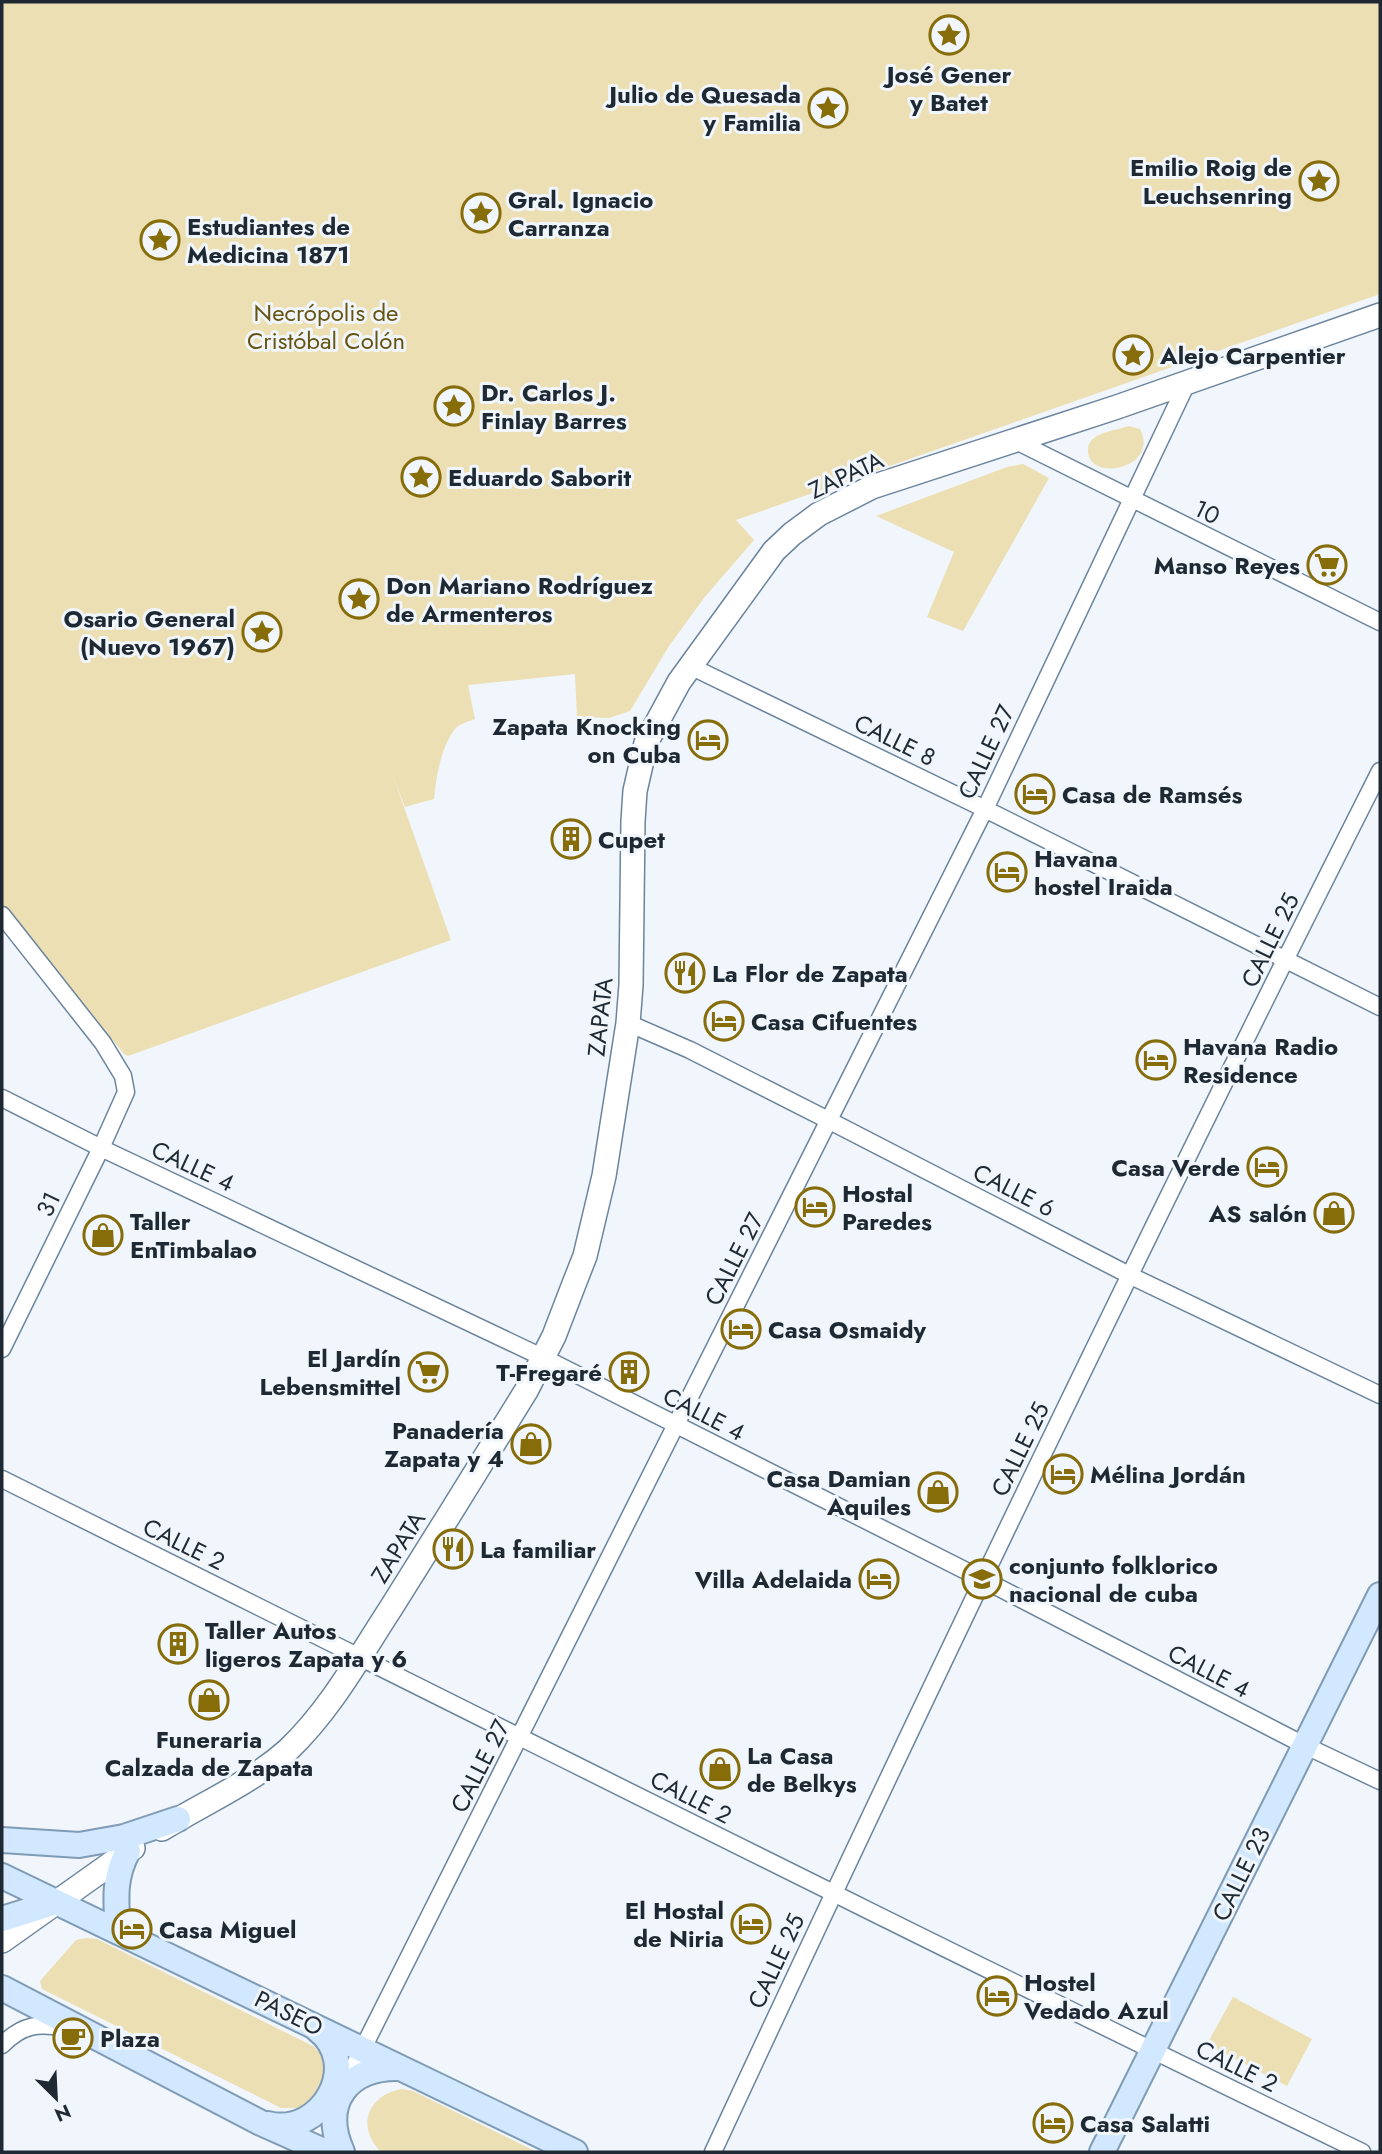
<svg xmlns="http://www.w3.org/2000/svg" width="1382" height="2154" viewBox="0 0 1382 2154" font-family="Jost,sans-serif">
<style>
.green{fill:#eddfb4}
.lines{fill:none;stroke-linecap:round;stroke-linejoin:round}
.minor-casing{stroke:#6b849d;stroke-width:19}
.secondary-casing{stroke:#6b849d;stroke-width:26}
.primary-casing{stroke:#7f9bb6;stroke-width:28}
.minor{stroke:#fff;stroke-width:16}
.secondary{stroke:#fff;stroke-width:23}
.primary{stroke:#d1e8fe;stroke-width:24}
.labels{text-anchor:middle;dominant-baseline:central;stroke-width:6;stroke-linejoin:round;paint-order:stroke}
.poi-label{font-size:24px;font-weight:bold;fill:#1f2933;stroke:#f0f6fb;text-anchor:start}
.park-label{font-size:24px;fill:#675411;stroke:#f0f6fb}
.street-label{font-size:24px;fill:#1f2933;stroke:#f0f6fb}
</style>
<rect width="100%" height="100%" fill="#f0f6fb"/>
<path class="green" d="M2 2H1380V294L736 520 754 540 704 598 669 646 630 711 609 718 577 717 575 674 468 685 475 719C469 721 459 724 455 729 441 747 436 777 434 799L405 807 392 773 451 940 128 1056 124 1054 2 903Z
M1129 426 1140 429C1161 469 1086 484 1088 449 1088 443 1092 439 1097 436 1106 431 1119 429 1129 426Z
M1023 464 1049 478 963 631 927 617 954 552 876 516 1007 467Z
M86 1938 97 1939 313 2046C326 2058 326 2068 326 2086L302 2108H281L42 1989 40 1981 76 1940Z
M1233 1997 1312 2039 1287 2086 1207 2044Z
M402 2089 413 2091 537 2152H381C356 2127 367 2095 402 2089Z"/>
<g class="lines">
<g class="minor-casing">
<path id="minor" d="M1016 441 1380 622
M690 666 985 809 1380 1007
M2 915 103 1043 123 1076 126 1092 101 1148 2 1349
M628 1023 690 1050 830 1121 1131 1276 1380 1395
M2 1098 101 1148 544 1358 982 1579 1304 1745 1380 1781
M2 1479C455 1704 906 1932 1362 2152
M2 2045C23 2024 38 2023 66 2028
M345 2084 985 809 1187 383
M713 2152C928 1689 1149 1228 1380 771"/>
</g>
<g class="secondary-casing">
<path id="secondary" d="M162 1829C204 1803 251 1783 288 1750 331 1709 359 1657 391 1608 436 1536 482 1463 526 1391L554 1336 574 1284 585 1256 604 1176 628 1023 631 985 633 821 635 791 646 743 679 682 774 551 792 534 819 514 872 487 1117 407 1380 315
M2 1941 133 1848"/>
</g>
<g class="primary-casing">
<path id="primary" d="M2 1840 79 1845 124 1837 178 1819
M2 1876 575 2152
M2 1919 56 1902
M118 1932C116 1902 113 1878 128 1851
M2 1988 261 2123 326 2152
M268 2124C322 2137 363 2064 317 2029
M342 2152C320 2103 348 2066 400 2068
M1102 2152 1380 1595"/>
</g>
<use href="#minor" class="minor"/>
<use href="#secondary" class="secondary"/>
<use href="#primary" class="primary"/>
</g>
<defs>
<g id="sight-ring" transform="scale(2.0125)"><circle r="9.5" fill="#f0f6fb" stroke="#866d0a" stroke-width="1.5"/><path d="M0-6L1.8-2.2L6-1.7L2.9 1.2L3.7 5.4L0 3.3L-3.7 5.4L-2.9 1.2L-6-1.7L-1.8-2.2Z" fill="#866d0a"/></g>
<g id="supermarket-ring" transform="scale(2.0125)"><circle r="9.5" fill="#f0f6fb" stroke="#866d0a" stroke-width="1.5"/><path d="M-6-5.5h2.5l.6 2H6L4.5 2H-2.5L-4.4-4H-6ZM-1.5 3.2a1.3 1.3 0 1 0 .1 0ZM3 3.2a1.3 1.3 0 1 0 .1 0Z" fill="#866d0a"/></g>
<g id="hotel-ring" transform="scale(2.0125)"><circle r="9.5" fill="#f0f6fb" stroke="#866d0a" stroke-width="1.5"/><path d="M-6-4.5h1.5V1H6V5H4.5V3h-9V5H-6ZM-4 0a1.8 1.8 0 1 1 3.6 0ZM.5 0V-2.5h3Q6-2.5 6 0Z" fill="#866d0a"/></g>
<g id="building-ring" transform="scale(2.0125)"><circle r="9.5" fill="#f0f6fb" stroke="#866d0a" stroke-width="1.5"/><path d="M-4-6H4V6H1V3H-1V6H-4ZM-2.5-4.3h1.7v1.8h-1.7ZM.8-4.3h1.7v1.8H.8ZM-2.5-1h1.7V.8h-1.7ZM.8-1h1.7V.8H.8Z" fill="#866d0a"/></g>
<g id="restaurant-ring" transform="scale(2.0125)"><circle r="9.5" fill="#f0f6fb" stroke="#866d0a" stroke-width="1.5"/><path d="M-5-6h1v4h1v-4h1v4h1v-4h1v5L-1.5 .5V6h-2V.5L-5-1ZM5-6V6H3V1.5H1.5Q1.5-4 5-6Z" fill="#866d0a"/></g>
<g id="shop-ring" transform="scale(2.0125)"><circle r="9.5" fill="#f0f6fb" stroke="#866d0a" stroke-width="1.5"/><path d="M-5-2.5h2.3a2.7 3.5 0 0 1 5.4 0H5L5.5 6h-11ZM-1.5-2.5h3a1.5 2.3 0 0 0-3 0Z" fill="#866d0a"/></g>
<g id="school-ring" transform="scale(2.0125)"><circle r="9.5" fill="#f0f6fb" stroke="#866d0a" stroke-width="1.5"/><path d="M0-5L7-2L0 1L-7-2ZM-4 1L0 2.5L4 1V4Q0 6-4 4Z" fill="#866d0a"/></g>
<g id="cafe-ring" transform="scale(2.0125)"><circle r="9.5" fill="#f0f6fb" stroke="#866d0a" stroke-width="1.5"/><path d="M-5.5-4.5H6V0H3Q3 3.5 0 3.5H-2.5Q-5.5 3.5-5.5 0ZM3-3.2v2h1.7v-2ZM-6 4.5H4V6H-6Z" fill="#866d0a"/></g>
</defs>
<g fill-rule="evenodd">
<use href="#sight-ring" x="949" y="35"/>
<use href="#sight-ring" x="828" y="108"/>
<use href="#sight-ring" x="1319" y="181"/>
<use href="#sight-ring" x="481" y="213"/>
<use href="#sight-ring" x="160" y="240"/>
<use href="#sight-ring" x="1133" y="355"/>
<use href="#sight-ring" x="454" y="406"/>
<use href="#sight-ring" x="421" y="477"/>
<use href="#supermarket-ring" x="1327" y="565"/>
<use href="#sight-ring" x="359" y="599"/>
<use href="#sight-ring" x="262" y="632"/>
<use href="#hotel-ring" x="708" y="740"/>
<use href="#hotel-ring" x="1035" y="794"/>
<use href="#building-ring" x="571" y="839"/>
<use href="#hotel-ring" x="1007" y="872"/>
<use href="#restaurant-ring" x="685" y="973"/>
<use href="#hotel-ring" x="724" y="1021"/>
<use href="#hotel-ring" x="1156" y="1060"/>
<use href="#hotel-ring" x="1267" y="1167"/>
<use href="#hotel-ring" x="815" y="1207"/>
<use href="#shop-ring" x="1334" y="1213"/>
<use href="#shop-ring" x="103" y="1235"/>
<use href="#hotel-ring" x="741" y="1329"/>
<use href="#supermarket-ring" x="428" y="1372"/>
<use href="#building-ring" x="629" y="1372"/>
<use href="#shop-ring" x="531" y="1444"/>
<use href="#hotel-ring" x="1063" y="1474"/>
<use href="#shop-ring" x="938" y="1492"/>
<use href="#restaurant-ring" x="453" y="1549"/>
<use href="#hotel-ring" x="879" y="1579"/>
<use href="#school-ring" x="982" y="1579"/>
<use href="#building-ring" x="178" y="1644"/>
<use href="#shop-ring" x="209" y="1700"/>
<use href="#shop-ring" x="720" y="1769"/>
<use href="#hotel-ring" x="751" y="1924"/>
<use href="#hotel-ring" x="132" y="1929"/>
<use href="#hotel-ring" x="997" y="1996"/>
<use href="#cafe-ring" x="73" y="2038"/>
<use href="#hotel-ring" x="1053" y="2123"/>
</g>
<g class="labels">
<g class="poi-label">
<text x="949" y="74" text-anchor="middle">José Gener<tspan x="949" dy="28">y Batet</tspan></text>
<text x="801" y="94" text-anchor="end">Julio de Quesada<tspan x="801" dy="28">y Familia</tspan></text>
<text x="1292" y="167" text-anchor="end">Emilio Roig de<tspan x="1292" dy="28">Leuchsenring</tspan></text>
<text x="508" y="199">Gral. Ignacio<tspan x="508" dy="28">Carranza</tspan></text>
<text x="187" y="226">Estudiantes de<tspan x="187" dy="28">Medicina 1871</tspan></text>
<text x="1160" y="355">Alejo Carpentier</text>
<text x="481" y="392">Dr. Carlos J.<tspan x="481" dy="28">Finlay Barres</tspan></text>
<text x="448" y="477">Eduardo Saborit</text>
<text x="1300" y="565" text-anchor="end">Manso Reyes</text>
<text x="386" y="585">Don Mariano Rodríguez<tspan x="386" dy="28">de Armenteros</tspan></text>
<text x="235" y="618" text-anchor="end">Osario General<tspan x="235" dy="28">(Nuevo 1967)</tspan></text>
<text x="681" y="726" text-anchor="end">Zapata Knocking<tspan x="681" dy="28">on Cuba</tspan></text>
<text x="1062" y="794">Casa de Ramsés</text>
<text x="598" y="839">Cupet</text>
<text x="1034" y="858">Havana<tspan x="1034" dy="28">hostel Iraida</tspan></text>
<text x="712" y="973">La Flor de Zapata</text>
<text x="751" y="1021">Casa Cifuentes</text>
<text x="1183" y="1046">Havana Radio<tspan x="1183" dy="28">Residence</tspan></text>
<text x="1240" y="1167" text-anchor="end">Casa Verde</text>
<text x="842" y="1193">Hostal<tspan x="842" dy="28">Paredes</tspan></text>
<text x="1307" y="1213" text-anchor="end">AS salón</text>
<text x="130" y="1221">Taller<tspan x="130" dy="28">EnTimbalao</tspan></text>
<text x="768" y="1329">Casa Osmaidy</text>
<text x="401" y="1358" text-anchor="end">El Jardín<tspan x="401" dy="28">Lebensmittel</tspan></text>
<text x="602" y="1372" text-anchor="end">T-Fregaré</text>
<text x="504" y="1430" text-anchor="end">Panadería<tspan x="504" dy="28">Zapata y 4</tspan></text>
<text x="1090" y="1474">Mélina Jordán</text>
<text x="911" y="1478" text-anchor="end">Casa Damian<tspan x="911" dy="28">Aquiles</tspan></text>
<text x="480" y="1549">La familiar</text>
<text x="1009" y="1565">conjunto folklorico<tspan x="1009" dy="28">nacional de cuba</tspan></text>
<text x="852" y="1579" text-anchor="end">Villa Adelaida</text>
<text x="205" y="1630">Taller Autos<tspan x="205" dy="28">ligeros Zapata y 6</tspan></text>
<text x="209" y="1739" text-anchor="middle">Funeraria<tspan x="209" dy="28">Calzada de Zapata</tspan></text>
<text x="747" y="1755">La Casa<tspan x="747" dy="28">de Belkys</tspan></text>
<text x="724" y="1910" text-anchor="end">El Hostal<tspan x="724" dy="28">de Niria</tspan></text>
<text x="159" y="1929">Casa Miguel</text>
<text x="1024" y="1982">Hostel<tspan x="1024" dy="28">Vedado Azul</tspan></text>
<text x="100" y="2038">Plaza</text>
<text x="1080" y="2123">Casa Salatti</text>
</g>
<g class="park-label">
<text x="326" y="312">Necrópolis de<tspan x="326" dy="28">Cristóbal Colón</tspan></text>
</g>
<g class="street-label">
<text transform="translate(846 475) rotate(-25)">ZAPATA</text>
<text transform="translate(1207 512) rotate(26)">10</text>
<text transform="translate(895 740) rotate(26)">CALLE 8</text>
<text transform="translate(986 752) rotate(-65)">CALLE 27</text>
<text transform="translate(1270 940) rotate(-64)">CALLE 25</text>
<text transform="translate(600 1017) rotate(-84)">ZAPATA</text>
<text transform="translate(193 1166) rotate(25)">CALLE 4</text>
<text transform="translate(1014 1190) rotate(27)">CALLE 6</text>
<text transform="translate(48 1204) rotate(-64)">31</text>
<text transform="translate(734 1259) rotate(-63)">CALLE 27</text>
<text transform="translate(704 1414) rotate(27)">CALLE 4</text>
<text transform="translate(1020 1449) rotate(-64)">CALLE 25</text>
<text transform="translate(184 1544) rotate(26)">CALLE 2</text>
<text transform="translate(398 1547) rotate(-58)">ZAPATA</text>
<text transform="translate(1209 1671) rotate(27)">CALLE 4</text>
<text transform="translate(480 1766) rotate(-63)">CALLE 27</text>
<text transform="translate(691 1797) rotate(27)">CALLE 2</text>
<text transform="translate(1241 1874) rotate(-64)">CALLE 23</text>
<text transform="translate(776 1961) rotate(-65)">CALLE 25</text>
<text transform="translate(289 2013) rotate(26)">PASEO</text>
<text transform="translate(1237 2066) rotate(26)">CALLE 2</text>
</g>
</g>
<rect width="1382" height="2154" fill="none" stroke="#1f2933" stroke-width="7"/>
<g transform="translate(56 2098) rotate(156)" stroke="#f0f6fb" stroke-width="5" paint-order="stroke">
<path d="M0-5L12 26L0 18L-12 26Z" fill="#1f2933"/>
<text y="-10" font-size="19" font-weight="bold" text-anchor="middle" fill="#1f2933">N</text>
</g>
</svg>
